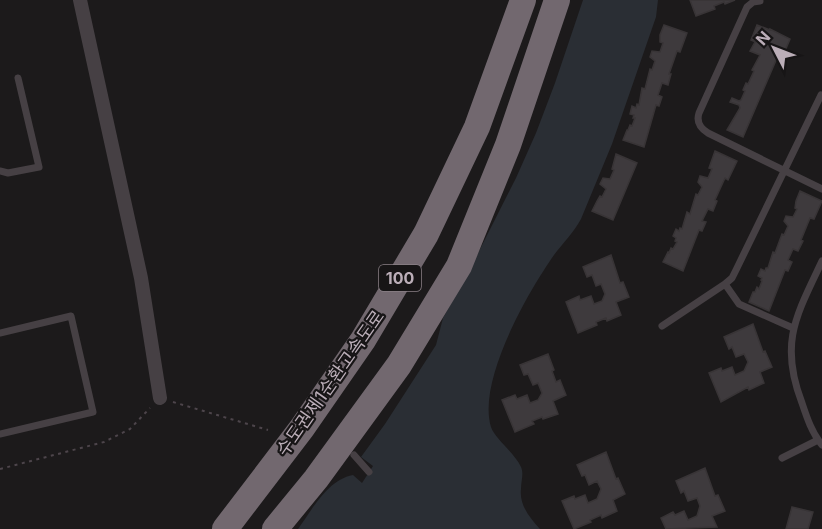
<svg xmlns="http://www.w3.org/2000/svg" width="822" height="529" viewBox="0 0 822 529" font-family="Inter,'Noto Sans KR',sans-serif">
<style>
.green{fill:#2a2e34}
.building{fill:#3e3a3d;stroke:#383436;stroke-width:1.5}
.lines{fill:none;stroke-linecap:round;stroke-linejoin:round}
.path{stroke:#4d454b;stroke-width:2;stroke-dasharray:3 4.5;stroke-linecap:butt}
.service{stroke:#464044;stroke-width:7}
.minor{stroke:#464044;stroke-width:14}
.motorway{stroke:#72686f;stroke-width:26}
.labels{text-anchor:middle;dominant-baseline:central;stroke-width:4.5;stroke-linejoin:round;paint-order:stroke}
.shield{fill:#171516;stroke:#8a8087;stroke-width:1.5}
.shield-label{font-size:16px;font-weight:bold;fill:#bbaeb8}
.street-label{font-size:18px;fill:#bbaeb8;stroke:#171516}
</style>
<rect width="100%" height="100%" fill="#1c1a1b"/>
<path class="green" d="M583 0H658L656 17 612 144 581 219C574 232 563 243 554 255 528 292 477 381 491 427 495 439 514 452 521 467 524 474 521 481 521 489 519 505 530 518 540 529H298C312 510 327 480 353 475L362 483 373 466 361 457 385 424 436 345 443 318 474 261 516 178 536 133 555 83Z"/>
<path class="building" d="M690 0H735L725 4 724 2 714 6 715 9 696 16Z
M664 25 687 33 680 52 677 51 669 74H671L668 85 662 83 658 95 662 97 659 106 656 105 644 147 623 140 627 130H628L630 125 632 126 635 118H633L634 115 630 114 632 106 636 108 637 104 639 105 642 88 645 89 650 69 652 70 655 61 650 57 652 51 660 52 663 43 660 42V35Z
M757 25 770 30V29L790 39 782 58H777L743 137 727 130 740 108 739 105 730 102 732 98 739 101 741 100 745 91 743 90 746 83 748 84 754 71 752 70 760 55 750 51 755 42H756L751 40Z
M715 151 737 161 728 180 725 178 715 200 717 201 713 211 708 209 702 221 706 222 702 231 699 230 683 271 663 262 668 252 669 253 671 248 673 249 677 242 675 241 676 238 673 236 676 229 679 231 680 228 682 229 687 212 690 214 696 194 698 195 702 187 698 182 700 176 708 178 712 169 709 168Z
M616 154 637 163 613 220 592 211 597 201 600 196 602 197 606 189 600 184 603 178 610 179 614 170 612 169Z
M800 191 822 201 814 219 810 218 801 240 803 241 798 251 793 249 788 260 792 262 788 271 785 270 769 311 749 302 753 292H755L757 287 759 289 762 281 761 280 762 278 758 276 761 269 765 271 766 268H768L773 252 775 253 782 234 784 235 788 226 784 221 786 216 793 217 797 209 795 208 796 201Z
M611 255 620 283 623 282 629 297 616 302 621 315 607 321 606 318 596 322 597 325 578 333 566 302 579 296 580 300 591 296 594 304 602 301 605 294 601 284 596 286 592 275 587 277 583 267Z
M753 324 763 352 765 351 772 367 760 372 764 383 749 390 748 387 721 402 709 373 721 368 722 371 732 367 735 375 744 371 748 362 744 354 736 357 732 347 729 349 724 337Z
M548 354 554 370 552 371 556 382 560 380 566 395 553 401 558 414 543 419 542 417 532 421 534 424 515 432 502 400 515 395 517 399 527 395 530 403 538 400 542 393 538 383 533 385 528 374 524 375 520 365Z
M606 452 616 479 618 478 625 494 613 500 617 511 602 518 601 515 590 520 591 522 574 529 562 501 574 496 575 499 585 495 588 503 597 499 601 489 597 481 589 485 585 475 582 476 577 465Z
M705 468 715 496 718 495 725 511 712 516 717 527 666 529 661 518 673 512 675 515 684 511 688 520 697 516 700 506 697 498 688 501 684 491 681 493 676 481Z
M792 507 813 512 808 529H786Z"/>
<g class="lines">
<path class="path" d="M173 402 268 430
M0 469 104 442 130 429 150 408"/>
<path class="service" d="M760 1 753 2 747 7 699 113C696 122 700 128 708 133L822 189
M0 171 8 173 39 167 18 78
M822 261C796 316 779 343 802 403 807 418 812 433 822 445
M662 326 725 284
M793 328 739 304 725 284 732 278 737 268 821 95
M0 333 71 316 93 412 0 434
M354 455 369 472
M782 458 818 440"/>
<path class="minor" d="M80 0 141 278 160 398"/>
<path class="motorway" d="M225 529 302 428 363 340 426 234 477 127 523 0
M275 529 316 479 399 365 459 266 508 145 557 0"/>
</g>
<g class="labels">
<rect class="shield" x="379" y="265" width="42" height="26" rx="4.5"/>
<g class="shield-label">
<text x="400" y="278">100</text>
</g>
<g class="street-label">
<text transform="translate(330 383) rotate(-55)">수도권제1순환고속도로</text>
</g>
</g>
<g transform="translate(774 48) rotate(312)" stroke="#171516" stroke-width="4.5" paint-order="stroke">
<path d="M0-4.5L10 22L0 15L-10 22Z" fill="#bbaeb8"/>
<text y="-9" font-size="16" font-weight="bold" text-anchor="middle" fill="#bbaeb8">N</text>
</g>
</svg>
